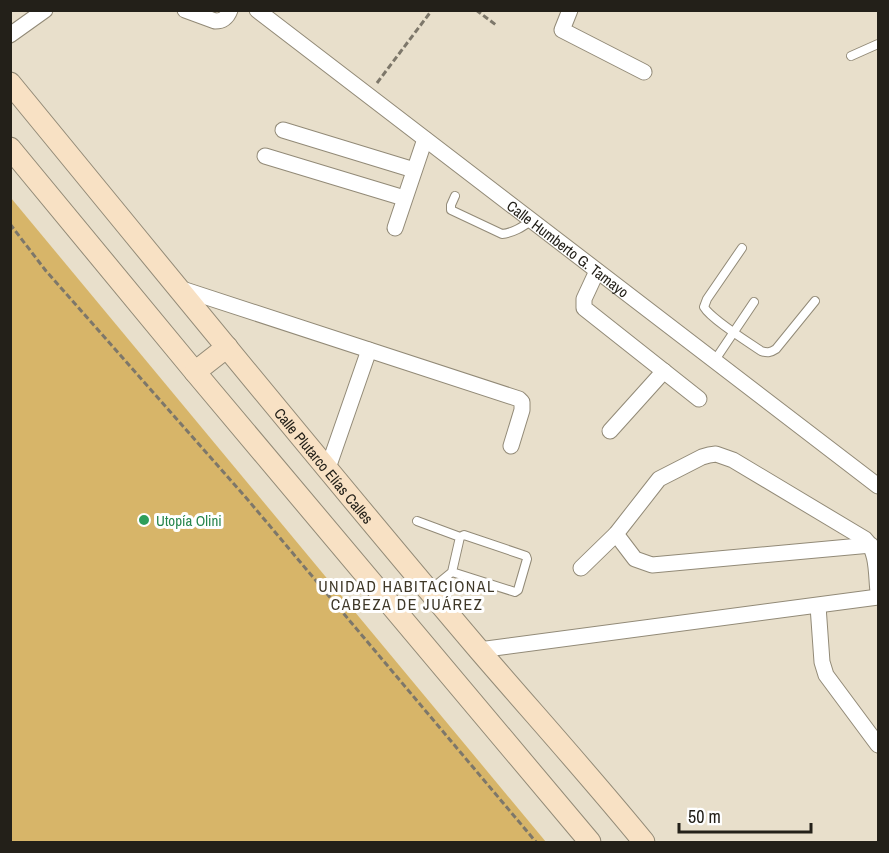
<svg xmlns="http://www.w3.org/2000/svg" width="889" height="853" viewBox="0 0 889 853" font-family="'Archivo Narrow',sans-serif">
<style>
.pitch{fill:#d7b569}
.lines{fill:none;stroke-linecap:round;stroke-linejoin:round}
.lane-casing{stroke:#928a77;stroke-width:10}
.street-casing{stroke:#928a77;stroke-width:17}
.secondary-casing{stroke:#928a77;stroke-width:23}
.path{stroke:#7d776a;stroke-width:3;stroke-dasharray:6 3;stroke-linecap:butt}
.lane{stroke:#fff;stroke-width:8}
.street{stroke:#fff;stroke-width:15}
.secondary{stroke:#f8e1c4;stroke-width:21}
.leisure-dot{fill:#2e9e5b;stroke:#fff;stroke-width:2}
.labels{text-anchor:middle;dominant-baseline:central;stroke-width:6;stroke-linejoin:round;paint-order:stroke}
.street-label{font-size:15px;fill:#232019;stroke:#fff}
.leisure-label{font-size:15px;fill:#27864d;stroke:#fff;text-anchor:start}
.neighbourhood-label{font-size:16px;letter-spacing:1.5px;fill:#3f3828;stroke:#fff}
</style>
<rect width="100%" height="100%" fill="#e8dfcb"/>
<path class="pitch" d="M11 198 546 842H11Z"/>
<g class="lines">
<g class="lane-casing">
<path id="lane" d="M851 56 878 44
M455 196 451 205V210L502 234C513 233 522 227 531 221
M742 248 707 299 704 307C711 319 748 342 761 351 767 353 770 353 776 349L815 301
M715 360 754 302
M417 521 460 537 464 535 526 556 527 559 518 590 515 592 452 572 430 590
M452 572 460 537"/>
</g>
<g class="street-casing">
<g id="street">
<path d="M185 10 215 21C223 21 227 18 230 10"/>
<path id="s1" d="M257 10 878 486"/>
<path d="M570 10 562 30 644 72"/>
<path d="M10 35 45 10"/>
<path d="M283 130 414 170"/>
<path d="M265 156 404 198"/>
<path d="M395 228 425 139"/>
<path d="M597 271 584 299V308L699 399"/>
<path d="M179 288 519 399 522 402V410L511 446"/>
<path d="M610 431 664 371"/>
<path d="M328 468 369 350"/>
<path d="M616 534 635 559 652 565 871 545"/>
<path d="M581 568 616 534 659 479 702 457 709 455 716 454 733 460 865 539C878 552 876 575 878 592"/>
<path d="M818 606 822 662 826 675 878 745"/>
<path d="M479 650 878 597"/>
</g>
</g>
<g class="secondary-casing">
<g id="secondary">
<path id="s2" d="M10 83C166 273 320 463 479 650 534 714 591 777 644 842"/>
<path d="M10 148 195 372 590 842"/>
<path d="M195 372 227 347"/>
</g>
</g>
<path class="path" d="M476 10 496 25
M377 83 432 10
M10 224 46 271 248 500 536 842"/>
<use href="#lane" class="lane"/>
<use href="#street" class="street"/>
<use href="#secondary" class="secondary"/>
</g>
<circle class="leisure-dot" cx="144" cy="520" r="6"/>
<g class="labels">
<g class="street-label">
<text stroke="none"><textPath href="#s1" startOffset="392">Calle Humberto G. Tamayo</textPath></text>
<text stroke="none"><textPath href="#s2" startOffset="495">Calle Plutarco Elías Calles</textPath></text>
</g>
<g class="leisure-label">
<text x="156" y="520">Utopía Olini</text>
</g>
<g class="neighbourhood-label">
<text x="407" y="586">UNIDAD HABITACIONAL<tspan x="407" dy="18">CABEZA DE JUÁREZ</tspan></text>
</g>
</g>
<rect width="889" height="853" fill="none" stroke="#232019" stroke-width="24"/>
<path d="M679 823v9h132v-9" fill="none" stroke="#232019" stroke-width="3"/>
<text x="688" y="823" font-size="18" fill="#232019" stroke="#ffffff" stroke-width="4.5" paint-order="stroke">50 m</text>
</svg>
